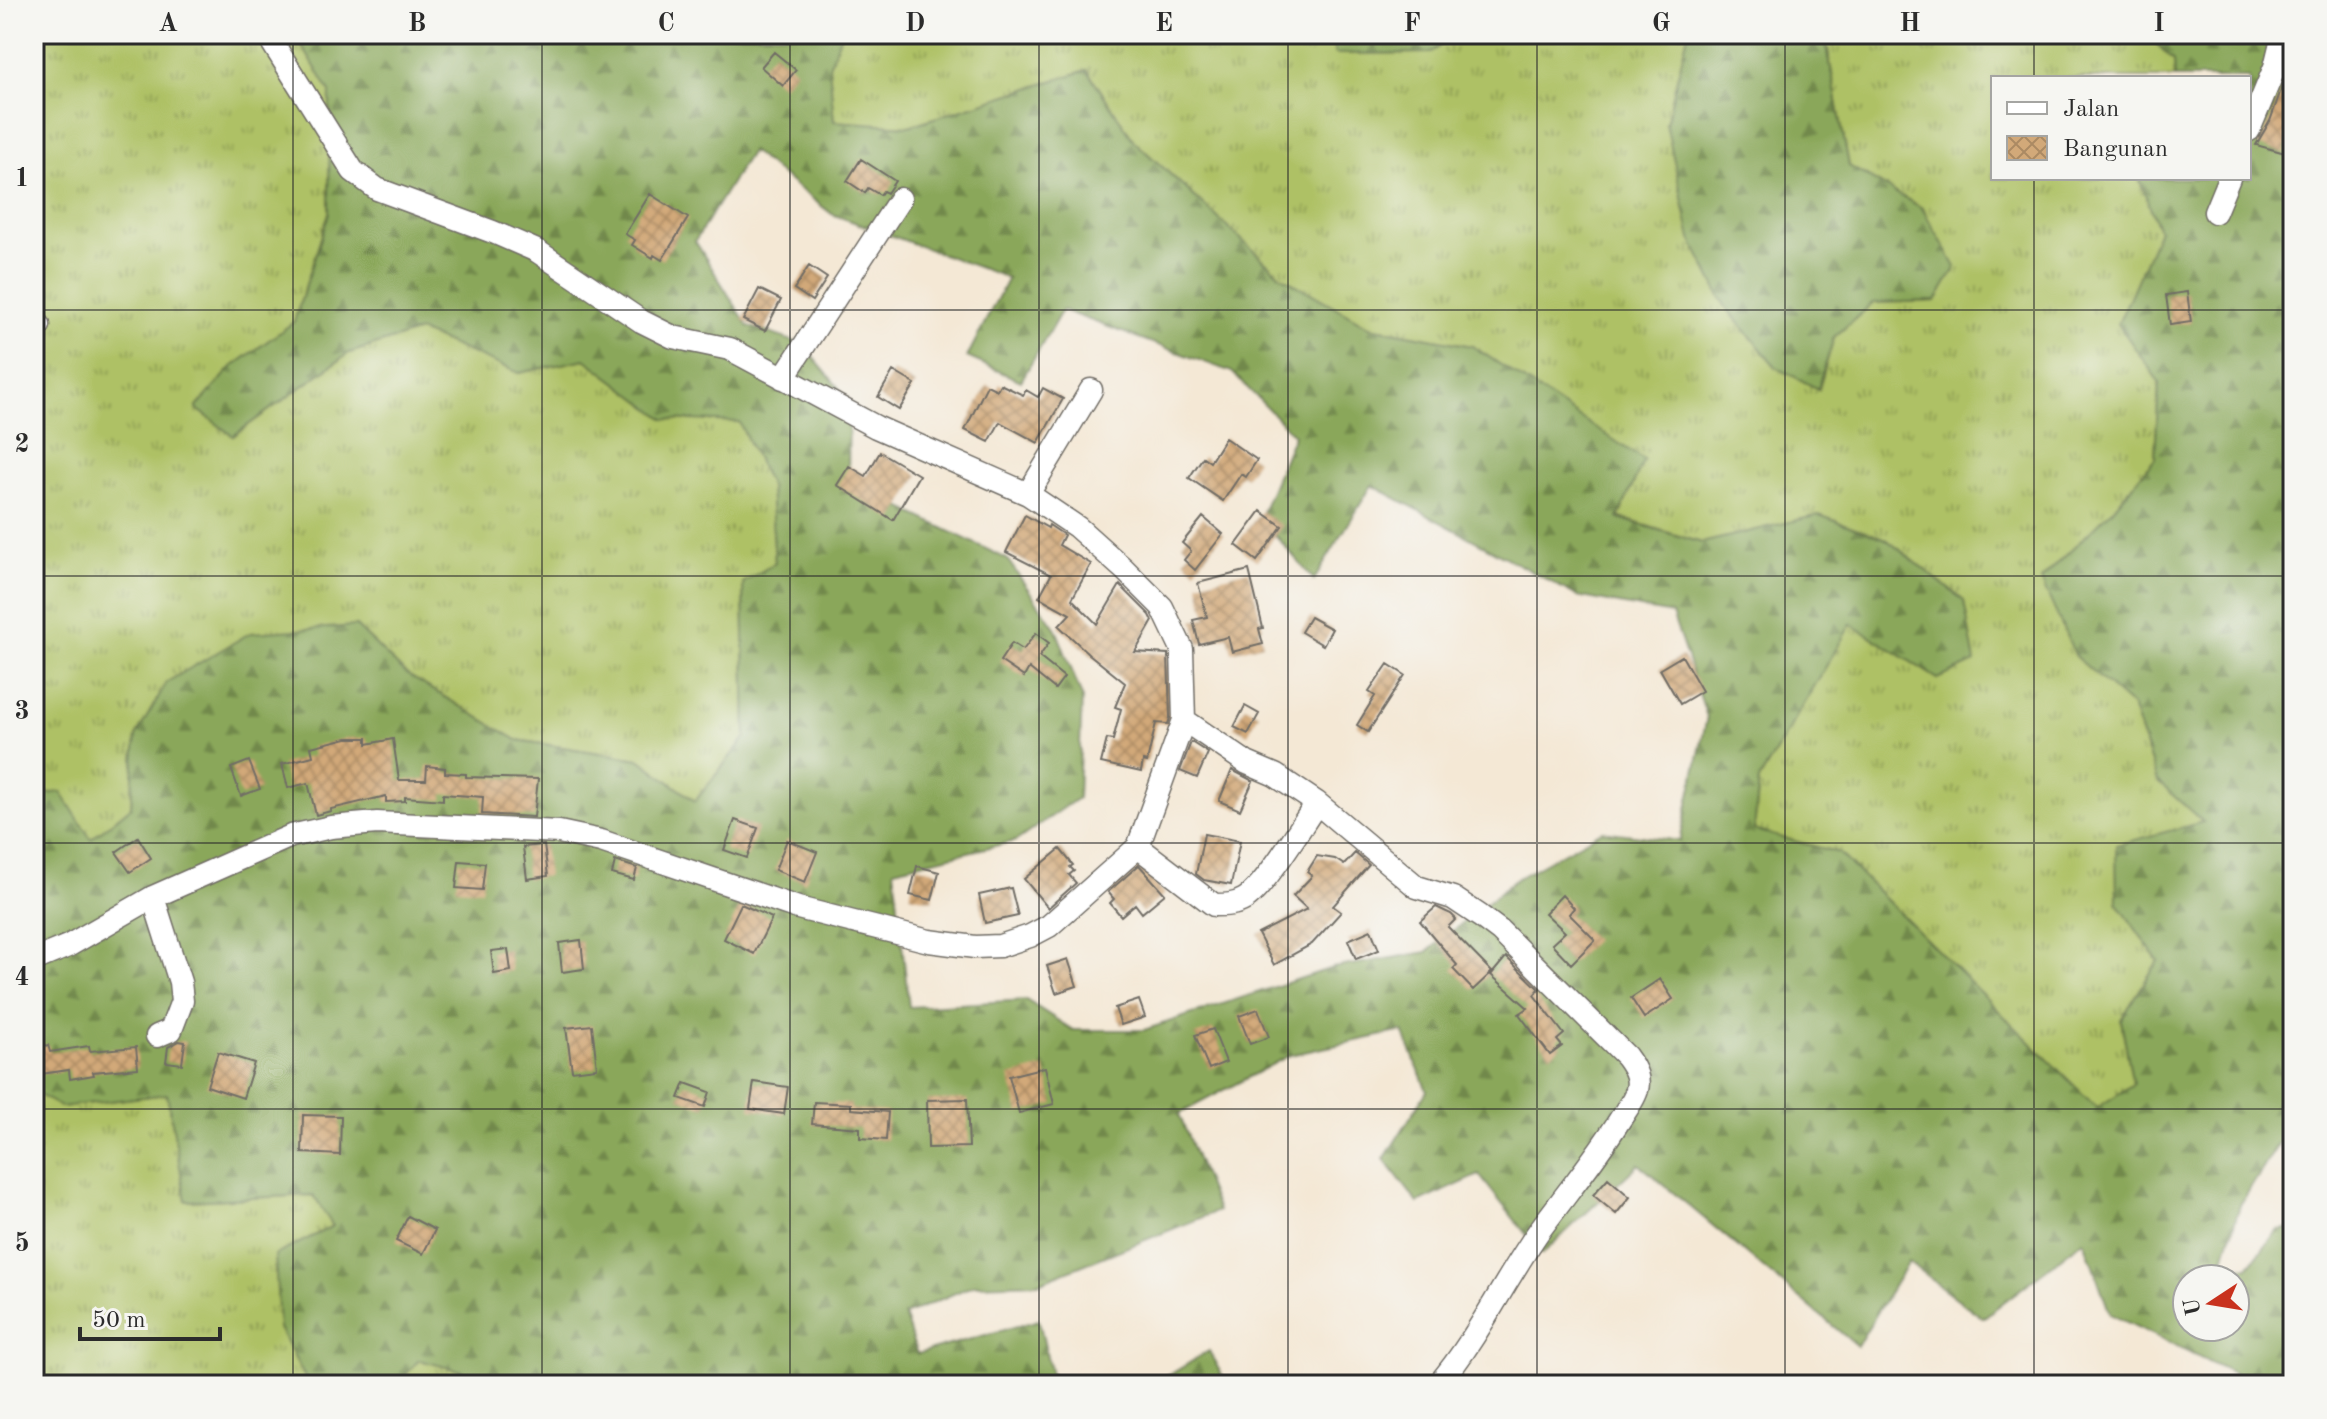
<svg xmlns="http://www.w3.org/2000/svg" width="2327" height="1419" viewBox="0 0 2327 1419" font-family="'Old Standard TT',serif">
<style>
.grass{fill:url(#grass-tufts);stroke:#6c7648;stroke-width:2}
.forest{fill:url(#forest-firs);stroke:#5a6942;stroke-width:2;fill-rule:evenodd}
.building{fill:url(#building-cross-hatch)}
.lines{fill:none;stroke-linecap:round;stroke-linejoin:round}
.street-casing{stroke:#716d66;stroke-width:25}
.street{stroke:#fff;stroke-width:22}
.grid{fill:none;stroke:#2b2b2b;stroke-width:2;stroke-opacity:0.55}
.neatline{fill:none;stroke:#2b2b2b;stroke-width:3}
.grid-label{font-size:26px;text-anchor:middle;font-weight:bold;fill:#2b2b2b}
</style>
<defs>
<pattern id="grass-tufts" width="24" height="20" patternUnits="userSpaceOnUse" patternTransform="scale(2)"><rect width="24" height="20" fill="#aec165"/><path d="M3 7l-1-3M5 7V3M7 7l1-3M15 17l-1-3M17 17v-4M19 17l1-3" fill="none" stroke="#8e9d53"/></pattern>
<pattern id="forest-firs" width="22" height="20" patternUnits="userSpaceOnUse" patternTransform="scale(2)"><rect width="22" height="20" fill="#8aa75a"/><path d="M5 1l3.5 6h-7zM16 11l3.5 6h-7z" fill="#71884b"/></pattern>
<pattern id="building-cross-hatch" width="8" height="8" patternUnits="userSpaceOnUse" patternTransform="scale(2)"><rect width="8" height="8" fill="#d2a979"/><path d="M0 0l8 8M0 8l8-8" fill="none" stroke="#ab8a63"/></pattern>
</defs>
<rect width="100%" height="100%" fill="#f6f6f2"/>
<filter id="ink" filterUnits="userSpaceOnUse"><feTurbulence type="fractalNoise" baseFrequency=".0125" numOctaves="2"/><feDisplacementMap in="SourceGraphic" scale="16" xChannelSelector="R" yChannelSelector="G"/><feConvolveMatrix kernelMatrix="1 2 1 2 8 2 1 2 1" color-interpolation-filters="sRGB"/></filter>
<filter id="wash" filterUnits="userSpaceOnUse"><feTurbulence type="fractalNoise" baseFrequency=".006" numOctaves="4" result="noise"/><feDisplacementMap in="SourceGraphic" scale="32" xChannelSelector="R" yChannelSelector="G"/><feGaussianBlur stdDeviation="1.8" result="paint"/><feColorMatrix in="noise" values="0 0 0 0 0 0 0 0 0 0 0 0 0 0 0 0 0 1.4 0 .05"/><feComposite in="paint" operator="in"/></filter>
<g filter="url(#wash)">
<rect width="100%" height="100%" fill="#f4e8d5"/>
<path class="grass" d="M50 34H295L330 91 329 213 294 322 232 367 233 436 349 353 419 331 519 373 585 359 665 419 739 421 770 486 775 563 743 583 746 737 695 801 639 759 517 740 406 674 356 626 136 736 131 807 91 840 61 793 34 795V40Z
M841 34H1331L1335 54 1431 53 1454 34H1688L1666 124 1819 389 1834 337 1873 303 1936 301 1922 208 1849 166 1825 35 2147 34 2174 61 2175 78H1993V178H2139L2159 230 2119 324 2159 382 2155 459 2113 509 2076 657 2132 706 2157 781 2204 822 2117 902 2158 961 2121 1020 2133 1084 2097 1109 1839 853 1754 831 1759 780 1851 623 1938 679 1964 601 1886 539 1819 515 1702 543 1618 517 1643 460 1472 346 1370 327 1281 276 1134 141 1087 70 909 126 834 122 829 66Z
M34 1092 61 1107 167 1094 187 1201 313 1195 333 1226 279 1328 309 1385H34Z
M419 1360 463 1371 461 1385H396Z"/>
<path class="forest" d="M295 34H841L829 66 834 121 909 126 1087 70 1134 141 1281 276 1370 327 1472 346 1644 460 1618 518 1702 543 1819 515 1886 539 1964 601 1975 662 1938 679 1851 624 1759 780 1754 830 1839 853 2097 1108 2133 1084 2121 1020 2158 961 2117 902 2116 845 2203 822 2157 781 2132 706 2076 657 2041 580 2113 509 2155 458 2159 382 2118 324 2159 230 2139 178H2249V78H2175L2174 61 2147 34H2293V287L2285 312 2293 319V1126L2282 1138 2240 1205 2222 1265 2248 1267 2278 1230 2293 1228V1385H2258L2110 1314 2084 1240 1983 1318 1908 1262 1857 1346 1639 1164 1542 1254 1479 1175 1418 1203 1384 1159 1427 1091 1403 1031 1290 1055 1179 1114 1218 1211 1038 1283 974 1285 904 1315 917 1354 1039 1320 1052 1379 1063 1385H461L462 1371 419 1360 396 1385H309L279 1328 275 1255 333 1226 313 1195 186 1201 167 1094 61 1107 34 1092V795L61 792 91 839 131 807 136 736 167 682 250 633 356 626 406 674 517 740 639 759 695 801 746 737 743 583 775 563 770 486 739 422 665 419 585 359 519 373 419 331 349 353 233 436 196 408 232 367 294 322 329 213 330 92ZM751 151 832 214 1008 278 967 357 1021 381 1062 310 1232 372 1294 435 1260 517 1314 580 1372 485 1577 596 1672 614 1707 717 1680 841 1602 831 1516 879 1427 952 1332 968 1144 1030H1073L1026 1000 909 1007 894 869 1016 841 1078 798 1082 697 1056 629 1007 559 848 482 849 400 802 344 748 326 695 241ZM2187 1279H2235V1327H2187Z
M1331 34H1454L1431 53 1335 54Z
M1688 34H1829L1825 36 1849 166 1922 208 1956 267 1936 301 1873 303 1834 337 1818 389 1776 367 1725 306 1691 239 1666 124Z
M1209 1351 1226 1383 1276 1385H1153Z"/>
<g id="blocks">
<path class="building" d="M774 52 796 70 783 86 761 67Z
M2291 62H2293V128L2285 153 2256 145 2270 121Z
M861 159 895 181 887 193 883 191 880 195 868 188 865 193 847 181Z
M650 194 688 218 662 260 654 255 653 258 632 245 635 240 625 234Z
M809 266 827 278 812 301 794 289Z
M759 289 781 300 765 331 743 320Z
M2187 292 2191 322 2170 325 2166 295Z
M893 371 915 384 899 410 878 397Z
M1000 384 1023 395 1026 390 1038 397 1043 388 1063 399 1038 443 1000 422 989 442 965 430 987 385 997 390Z
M1225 438 1257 460 1246 477 1241 474 1223 501 1189 478 1203 457 1210 462Z
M880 452 919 475 893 520 837 485 849 466 866 476Z
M1261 511 1282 526 1257 561 1236 545Z
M1025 515 1048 528 1049 525 1064 535 1059 545 1091 564 1072 599 1097 624 1120 585 1150 615 1153 621 1135 652 1168 654 1170 718 1168 724 1156 723 1147 762 1143 761 1141 772 1101 763 1107 739 1113 740 1121 709 1115 707 1125 683 1089 654 1059 626 1070 614 1039 597 1051 575 1006 552Z
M1203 517 1223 534 1195 570 1184 560 1191 551 1182 543Z
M1249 570 1263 628 1259 629 1263 644 1232 652 1228 637 1199 644 1193 620 1207 617 1198 583Z
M1310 617 1332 629 1323 645 1301 632Z
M1036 633 1049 643 1039 657 1064 677 1055 689 1029 668 1024 677 1000 661 1012 643 1023 650Z
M1682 656 1702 691 1680 704 1660 669Z
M1388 664 1405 675 1368 732 1357 725 1375 696 1369 692Z
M1245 706 1259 714 1248 734 1234 727Z
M347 738H367V744L393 739 399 780H426L427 766 445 768V773L466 774V777L538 779 534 817 482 814 483 797 443 794V800L405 797V801L386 802V796L331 809V811L316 815 308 783 288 788 282 764 313 756 311 747Z
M1191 742 1208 753 1197 778 1180 771Z
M249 761 260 789 241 796 231 768Z
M1232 770 1253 781 1240 810 1219 801Z
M735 820 758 828 747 858 724 850Z
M1204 834 1240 841 1231 885 1204 880 1196 874Z
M138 837 151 858 130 872 116 852Z
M787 840 817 852 805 882 775 870Z
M544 845 548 876 527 879 523 847Z
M1060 849 1073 865 1070 867 1074 871 1069 875 1076 883 1048 908 1024 879Z
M1355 853 1369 865 1333 906 1341 912 1312 944 1274 965 1258 934 1307 909 1293 896 1312 876 1307 872 1317 856 1335 859 1344 865Z
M459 861 485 863 482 890 456 888Z
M615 861 637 868 634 880 612 874Z
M1139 865 1165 894 1142 913 1135 904 1121 916 1110 903 1114 899 1108 892Z
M917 866 939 872 932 900 910 895Z
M1011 888 1018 916 985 923 979 895Z
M1562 895 1574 908 1569 914 1595 940 1571 964 1552 944 1565 932 1545 913Z
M741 904 772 918 754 954 724 939Z
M1436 907 1451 914 1456 919 1448 927 1492 972 1473 990 1453 969 1457 965 1420 921Z
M1371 930 1379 950 1356 959 1348 940Z
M581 940 584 969 562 972 559 943Z
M508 949 511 971 494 974 491 951Z
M1506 957 1539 989 1534 995 1564 1034 1557 1040 1562 1046 1550 1055 1519 1014 1528 1008 1491 975Z
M1068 959 1077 986 1056 993 1047 966Z
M1660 979 1673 999 1644 1018 1631 998Z
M1139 1000 1145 1017 1121 1025 1115 1008Z
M1258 1009 1269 1037 1250 1044 1239 1016Z
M592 1025 597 1068 572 1071 566 1028Z
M1213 1029 1226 1062 1209 1069 1195 1035Z
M179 1041 185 1042 182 1064 166 1062 168 1047Z
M48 1045 50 1052 89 1046 90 1051 136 1047 138 1068 93 1072 94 1075 70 1079 69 1070 34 1075V1047Z
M218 1052 254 1063 243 1098 207 1086Z
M1045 1067 1054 1104 1019 1113 1009 1076Z
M754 1082 788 1087 784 1114 750 1109Z
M685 1083 710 1092 705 1107 679 1098Z
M967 1099 969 1147 928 1148 927 1100Z
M814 1102 851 1104V1109L888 1112 886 1140 860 1138V1128L812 1124Z
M303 1115 341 1116 340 1155 302 1153Z
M1608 1178 1630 1197 1616 1214 1593 1195Z
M408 1216 435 1230 423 1254 396 1241Z"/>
</g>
</g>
<g filter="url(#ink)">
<use href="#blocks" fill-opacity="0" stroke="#716d66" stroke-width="2"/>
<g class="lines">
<g class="street-casing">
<path id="street" d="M2249 130 2275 67 2283 34
M2215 212 2229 178
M34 324 39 325
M783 378 900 199
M1028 494 1091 390
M1184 720 1247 763 1275 775 1317 803 1417 887 1453 898 1480 916 1500 931 1626 1056C1635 1068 1642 1081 1635 1095 1631 1104 1624 1113 1619 1121 1595 1159 1566 1194 1539 1231 1504 1281 1478 1338 1438 1385
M1138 847 1214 905C1225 905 1235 905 1245 899 1266 885 1301 826 1317 803
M153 897 180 982 182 1001 171 1030 157 1036
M34 960 68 946 153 897 291 836 331 827 377 823 559 832 601 841 798 908 929 941 975 947 1000 946 1030 936 1049 926 1138 847 1184 720 1182 649 1162 607 1125 570 1077 527 1028 494 876 427 730 349 673 337 641 321 537 251 493 232 377 189 353 171 267 34"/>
</g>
<use href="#street" class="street"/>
</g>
</g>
<path class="grid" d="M293 34V1385M542 34V1385M790 34V1385M1039 34V1385M1288 34V1385M1537 34V1385M1785 34V1385M2034 34V78M2034 178V1385M34 310H2293M34 576H2293M34 843H2293M34 1109H2293"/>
<rect width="2327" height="1419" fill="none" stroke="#f6f6f2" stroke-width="88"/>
<rect x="1991" y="76" width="260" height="104" fill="#f6f6f2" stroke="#a5a5a2" stroke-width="2"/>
<rect x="2007" y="102" width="40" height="12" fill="#ffffff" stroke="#a5a5a2" stroke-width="2"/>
<text x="2063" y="116" font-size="24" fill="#2b2b2b">Jalan</text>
<rect x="2007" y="136" width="40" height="24" fill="url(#building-cross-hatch)" stroke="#a5a5a2" stroke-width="2"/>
<text x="2063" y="156" font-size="24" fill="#2b2b2b">Bangunan</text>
<g transform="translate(2211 1303) rotate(258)"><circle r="38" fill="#f6f6f2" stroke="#a5a5a2" stroke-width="2"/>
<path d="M0-6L14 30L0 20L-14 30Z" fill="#c8321e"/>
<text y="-12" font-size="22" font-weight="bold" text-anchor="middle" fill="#2b2b2b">U</text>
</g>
<path d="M80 1327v12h140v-12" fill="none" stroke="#2b2b2b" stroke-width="4"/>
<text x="92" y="1327" font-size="24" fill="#2b2b2b" stroke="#f6f6f2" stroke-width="6" paint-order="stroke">50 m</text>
<rect x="44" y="44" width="2239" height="1331" class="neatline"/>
<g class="grid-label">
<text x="168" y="31">A</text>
<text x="417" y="31">B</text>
<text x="666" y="31">C</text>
<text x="915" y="31">D</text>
<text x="1164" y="31">E</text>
<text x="1412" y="31">F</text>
<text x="1661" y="31">G</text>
<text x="1910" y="31">H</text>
<text x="2159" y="31">I</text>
<text x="22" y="186">1</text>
<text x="22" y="452">2</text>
<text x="22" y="719">3</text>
<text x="22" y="985">4</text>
<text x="22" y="1251">5</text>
</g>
</svg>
